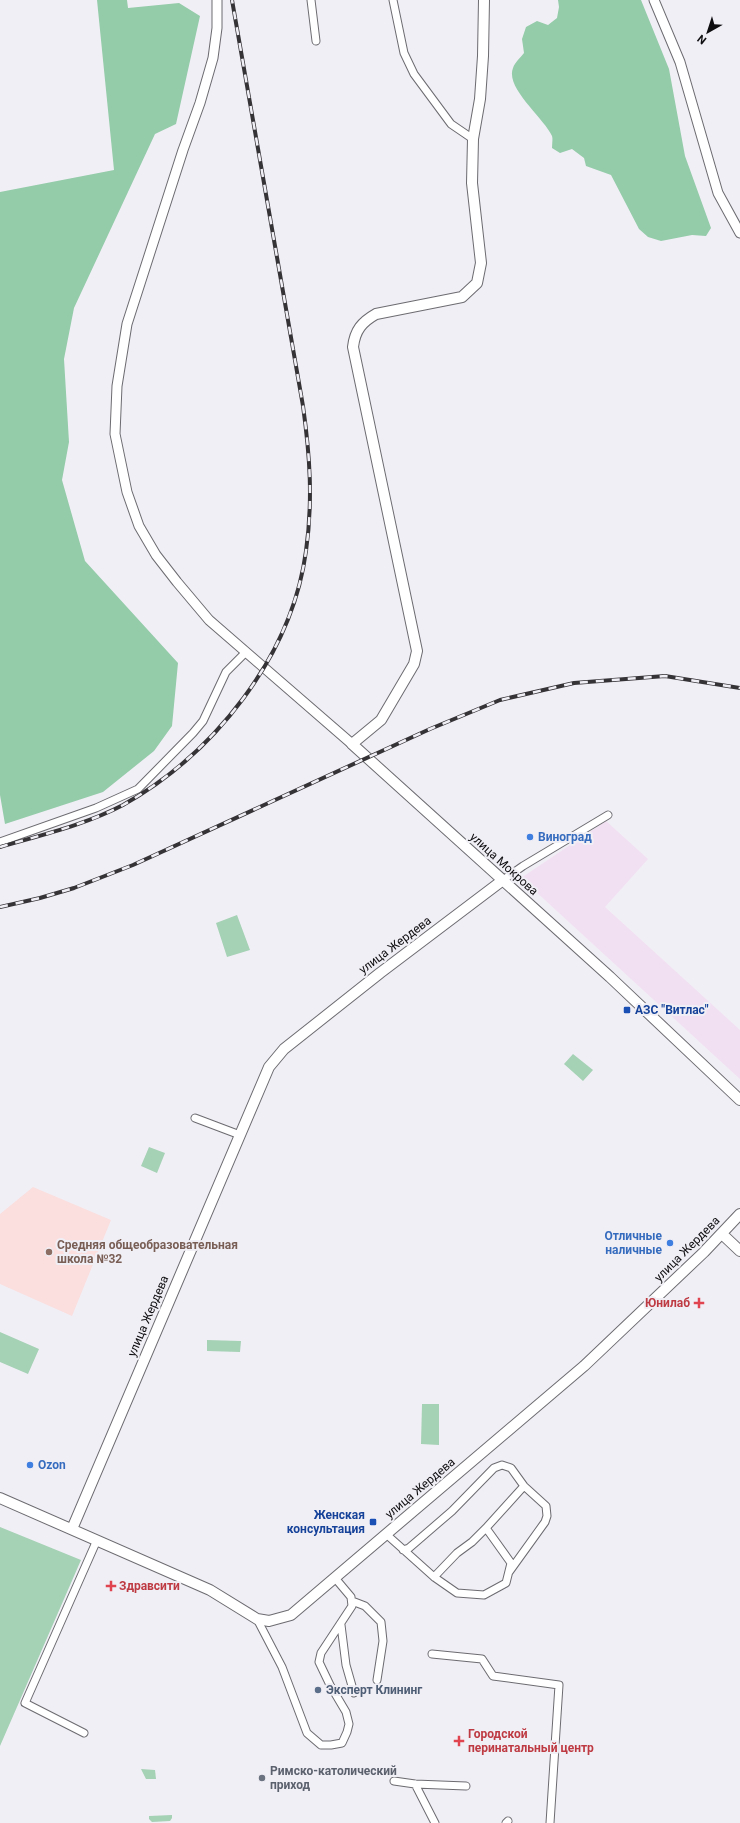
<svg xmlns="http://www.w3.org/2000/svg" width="740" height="1823" viewBox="0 0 740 1823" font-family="Roboto,sans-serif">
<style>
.commercial{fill:#f1e0f2}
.education{fill:#fadfde}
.green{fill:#a5d1b5}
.forest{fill:#94cba9}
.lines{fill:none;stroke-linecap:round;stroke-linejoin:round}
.minor-casing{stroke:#6c6b70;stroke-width:9}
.tertiary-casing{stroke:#6c6b70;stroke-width:11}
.secondary-casing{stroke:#6c6b70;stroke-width:12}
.minor{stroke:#fff;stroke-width:7}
.tertiary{stroke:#fff;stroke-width:9}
.secondary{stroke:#fff;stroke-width:10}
.rail-casing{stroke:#353336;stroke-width:4}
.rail{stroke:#f1eff6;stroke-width:2.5;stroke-dasharray:8;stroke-linecap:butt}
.shop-dot{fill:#3f7fe0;stroke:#f1eff6;stroke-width:1.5}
.transit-dot{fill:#1a4fb4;stroke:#f1eff6;stroke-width:1.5}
.education-dot{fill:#8d6e63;stroke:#f1eff6;stroke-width:1.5}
.health-dot{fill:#e0444e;stroke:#f1eff6;stroke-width:1.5}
.service-dot{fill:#5c6f8a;stroke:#f1eff6;stroke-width:1.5}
.worship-dot{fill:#6b7280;stroke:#f1eff6;stroke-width:1.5}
.labels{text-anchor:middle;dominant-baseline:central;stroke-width:4;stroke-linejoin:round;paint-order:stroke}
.shop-label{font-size:12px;font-weight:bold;fill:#366cbe;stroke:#f1eff6;text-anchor:start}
.street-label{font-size:12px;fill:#0e0d0f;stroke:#f1eff6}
.transit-label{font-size:12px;font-weight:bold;fill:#164399;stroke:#f1eff6;text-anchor:start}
.education-label{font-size:12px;font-weight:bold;fill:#785e54;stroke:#f1eff6;text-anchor:start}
.health-label{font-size:12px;font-weight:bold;fill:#be3a42;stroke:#f1eff6;text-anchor:start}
.service-label{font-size:12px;font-weight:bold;fill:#4e5e75;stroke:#f1eff6;text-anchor:start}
.worship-label{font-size:12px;font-weight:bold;fill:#5b616d;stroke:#f1eff6;text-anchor:start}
</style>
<rect width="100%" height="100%" fill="#f1eff6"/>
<path class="commercial" d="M606 821 648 859 605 907 740 1030V1079L521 878Z"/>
<path class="education" d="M33 1187 111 1220 72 1316 0 1284V1214Z"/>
<path class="green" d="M237 915 250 950 227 957 216 923Z
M573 1054 593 1070 583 1081 564 1064Z
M149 1147 165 1153 157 1173 141 1166Z
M0 1332 39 1349 28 1374 0 1362Z
M207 1340 241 1341 240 1352 207 1351Z
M422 1404H439V1445L421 1444Z
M0 1527 81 1560 0 1746Z
M141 1769 155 1770 156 1779H146Z
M172 1815V1818L170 1821 152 1822 149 1819V1816Z"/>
<path class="forest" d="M97 0H127L128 8 179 3 200 16 176 124 155 134 74 308 64 359 69 442 62 480 85 561 178 663 172 726 154 751 103 792 5 824 0 795V192L114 170Z
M558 0H641L669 69 685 156 711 228 706 236 692 235 661 241 648 237 639 229 611 175 586 166 584 158 572 149 560 153 552 148C552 144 553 139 552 136 544 118 505 88 513 68 515 62 521 57 524 53L522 39 526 27 537 21 548 25 557 18 559 7Z"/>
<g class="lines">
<g class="minor-casing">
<path id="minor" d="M311 0 316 41
M393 0 404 53 414 74 451 124 473 139
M0 842 96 808 138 789 193 733 203 721 226 672 245 653
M503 880 523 866 608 815
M195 1118 240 1135
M386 1534 434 1577 457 1593 484 1595 506 1583 511 1563 486 1528 524 1486
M403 1550 409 1548 452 1511 494 1468 502 1465 511 1468 524 1486 546 1506 547 1516 545 1522 509 1572
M434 1577 457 1553 472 1542 486 1528
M352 1601 365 1606 381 1622 383 1641 377 1680
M257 1619 282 1667 307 1733 321 1745H331L342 1743 347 1732 349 1724 346 1712 330 1685 319 1662 321 1653 352 1606 351 1597 335 1578
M341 1625 346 1665 354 1693
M432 1654 482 1659 493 1676 559 1685 550 1823
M84 1733 25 1703 97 1540
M394 1781 415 1784 466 1786
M415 1784 435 1823
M506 1823 508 1821"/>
</g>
<g class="tertiary-casing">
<path id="tertiary" d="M217 0V28L213 58 200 103 183 150 127 324 117 386 115 434 127 492 139 526 156 555 177 582 209 620 352 744
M654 0 680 62 718 193 740 233"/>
</g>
<g class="secondary-casing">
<path id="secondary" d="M484 0 483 56 480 99 473 139 472 183 481 263 477 283 462 297 376 314C362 322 355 330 353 347L417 651 414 664 381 720 352 744 610 977 740 1100
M722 1234 740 1251
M0 1498 210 1590 257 1619 269 1621 291 1615 584 1366 704 1252 740 1214
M72 1529 269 1067 284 1049 380 973 503 880"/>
</g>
<use href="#minor" class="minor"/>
<use href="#tertiary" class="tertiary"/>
<use href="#secondary" class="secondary"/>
<g class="rail-casing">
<path id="rail" d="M0 847C41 835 85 825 123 805 214 754 292 656 306 551 313 501 310 456 303 406L232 0
M0 907 40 898 74 888 133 865 430 729 500 700 574 683 665 676 740 688"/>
</g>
<use href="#rail" class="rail"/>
</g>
<g class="shop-dot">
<circle cx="530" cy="837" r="4"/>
<circle cx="670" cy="1243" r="4"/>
<circle cx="30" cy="1465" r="4"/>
</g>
<g class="transit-dot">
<rect x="623" y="1006" width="8" height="8" rx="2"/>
<rect x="369" y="1518" width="8" height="8" rx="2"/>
</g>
<circle class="education-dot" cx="49" cy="1252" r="4"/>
<g class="health-dot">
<path d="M697 1297h4v4h4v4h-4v4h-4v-4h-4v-4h4z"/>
<path d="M109 1580h4v4h4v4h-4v4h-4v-4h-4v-4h4z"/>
<path d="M457 1735h4v4h4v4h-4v4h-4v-4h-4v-4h4z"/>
</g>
<circle class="service-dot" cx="318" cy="1690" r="4"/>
<circle class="worship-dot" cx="262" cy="1778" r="4"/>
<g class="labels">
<g class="shop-label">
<text x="538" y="837">Виноград</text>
<text x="662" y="1236" text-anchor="end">Отличные<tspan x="662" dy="14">наличные</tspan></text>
<text x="38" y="1465">Ozon</text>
</g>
<g class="street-label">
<text transform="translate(504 864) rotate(42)">улица Мокрова</text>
<text transform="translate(395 945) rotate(-37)">улица Жердева</text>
<text transform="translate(687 1249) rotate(-45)">улица Жердева</text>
<text transform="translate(148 1316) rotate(-67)">улица Жердева</text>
<text transform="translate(420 1488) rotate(-40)">улица Жердева</text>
</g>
<g class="transit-label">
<text x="635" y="1010">АЗС "Витлас"</text>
<text x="365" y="1515" text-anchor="end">Женская<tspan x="365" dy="14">консультация</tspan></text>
</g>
<g class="education-label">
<text x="57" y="1245">Средняя общеобразовательная<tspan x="57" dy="14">школа №32</tspan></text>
</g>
<g class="health-label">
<text x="690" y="1303" text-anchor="end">Юнилаб</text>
<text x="119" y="1586">Здравсити</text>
<text x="468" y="1734">Городской<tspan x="468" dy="14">перинатальный центр</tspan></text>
</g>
<g class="service-label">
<text x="326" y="1690">Эксперт Клининг</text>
</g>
<g class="worship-label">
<text x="270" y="1771">Римско-католический<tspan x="270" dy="14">приход</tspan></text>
</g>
</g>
<g transform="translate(708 32) rotate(219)" stroke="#f1eff6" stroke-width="3" paint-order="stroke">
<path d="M0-3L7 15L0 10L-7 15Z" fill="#0e0d0f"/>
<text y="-6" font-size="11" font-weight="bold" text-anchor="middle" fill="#0e0d0f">N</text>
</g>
</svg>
